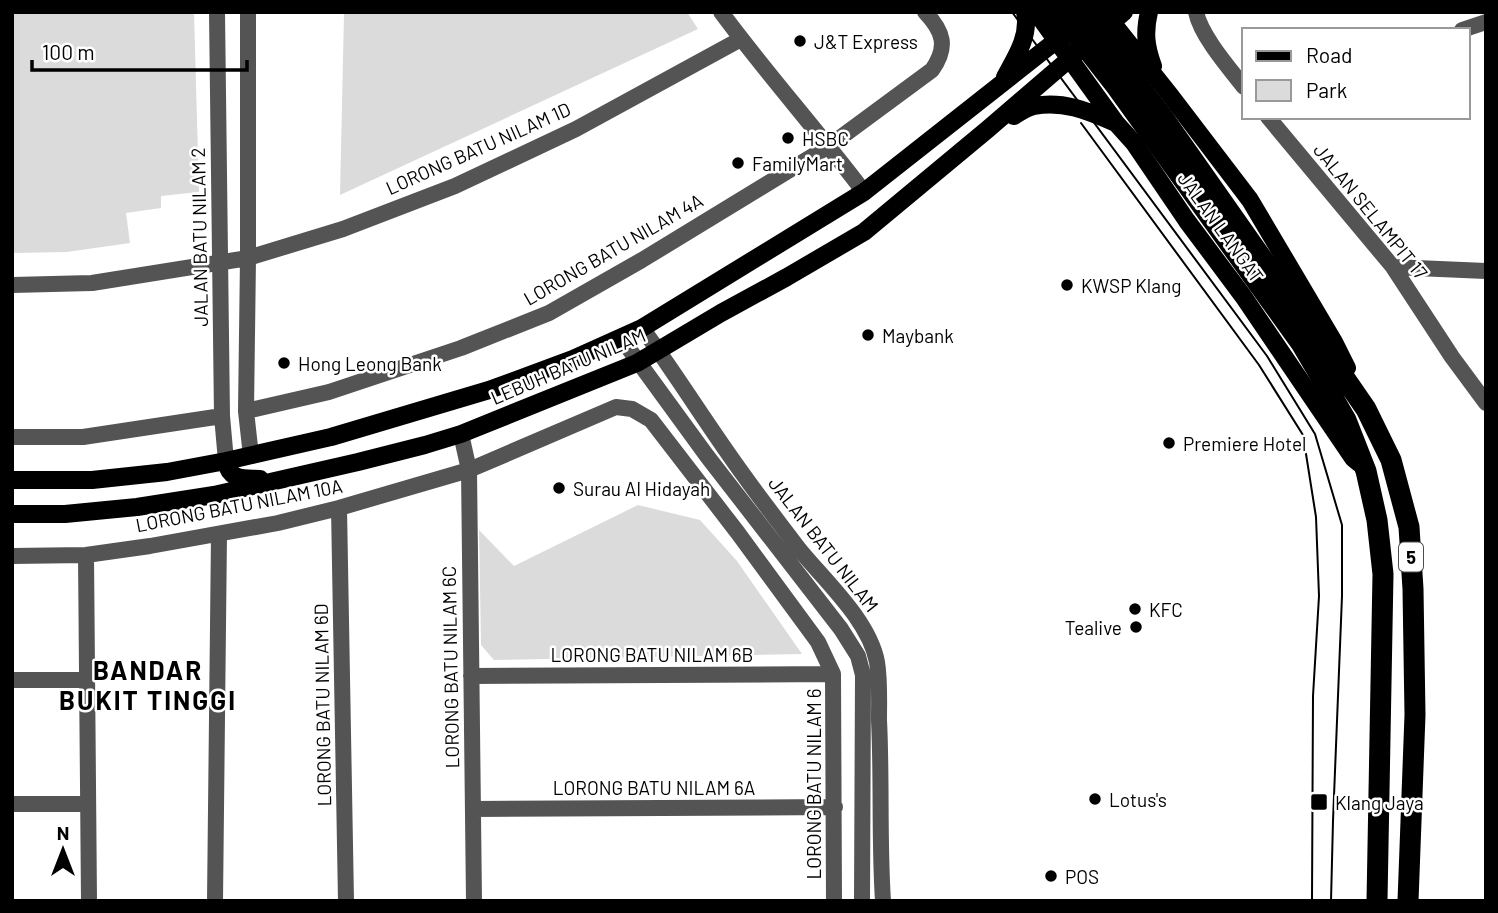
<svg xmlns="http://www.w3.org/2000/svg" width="1498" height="913" viewBox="0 0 1498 913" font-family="Barlow,sans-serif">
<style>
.green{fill:#dbdbdb}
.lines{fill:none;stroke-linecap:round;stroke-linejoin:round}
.minor{stroke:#545454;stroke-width:16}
.major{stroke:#000;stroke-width:18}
.highway{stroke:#000;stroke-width:21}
.tram{stroke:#000;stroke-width:2}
.poi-dot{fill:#000;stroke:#fff;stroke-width:2.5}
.labels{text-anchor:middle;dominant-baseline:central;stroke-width:5;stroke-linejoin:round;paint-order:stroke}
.shield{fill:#fff;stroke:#4c4c4c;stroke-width:2}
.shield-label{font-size:18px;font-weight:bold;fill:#000}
.poi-label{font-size:19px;fill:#000;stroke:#fff;text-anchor:start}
.street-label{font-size:19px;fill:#000;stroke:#fff}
.district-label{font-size:26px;font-weight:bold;letter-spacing:2px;fill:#000;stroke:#fff}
</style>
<rect width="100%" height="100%" fill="#fff"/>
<path class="green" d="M12 12H194L199 192 161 196V208L126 213 130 243 67 252 12 253Z
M305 12H687L698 29 340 195 344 14Z
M638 505 700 520 737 561 802 654 494 660 481 645 479 530 514 566Z"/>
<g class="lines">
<path class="minor" d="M217 12 222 416 226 461
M248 12V258L246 411 251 456
M721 12C767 74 818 131 864 192
M1196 12C1201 36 1229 68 1244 87
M1462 30 1486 22
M1268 117 1393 267 1452 357 1486 403
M1393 267 1486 271
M12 285 92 283 248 258 343 229 455 186 576 129 741 39
M642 328C678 377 709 428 745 477 762 501 781 525 799 549 825 581 869 620 877 662 880 680 879 701 879 720 882 780 879 841 883 901
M621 338 707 456 841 629 858 656 863 675 862 901
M246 411 329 392 461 348 549 313 642 260 829 146 932 70C948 47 944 32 925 12
M461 434 469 470 474 901
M12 437H83L222 416
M339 508 346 901
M86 555 89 901
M12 556 86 555 150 546 278 523 339 508 469 470 616 407 632 409 651 420 738 533 818 642 833 674 834 901
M471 676 833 674
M12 680H87
M12 804H88
M473 809 835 807
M215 901 219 534"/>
<path class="major" d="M1036 12 1116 123 1134 143 1187 221 1243 296 1353 458 1359 463
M1104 12 1170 95 1250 200 1334 342 1347 368
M1149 12C1144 33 1146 47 1153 66
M1005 77C1016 57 1030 36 1025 12
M1014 116C1020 112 1027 107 1034 106 1064 100 1090 112 1116 123
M226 461C229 481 244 478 260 479
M12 480H92L167 472 226 461 331 437 489 390 573 359 642 328 864 192 1057 40 1080 19
M12 514H65L137 507 214 495 358 462 425 445 461 434 637 363 721 313 787 277 864 232 988 129 1124 12"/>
<path class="highway" d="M1058 12 1116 86 1301 343 1346 420 1366 471 1377 520 1383 574 1377 901
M1081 12 1162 116 1259 254 1366 409 1391 460 1409 527 1413 589 1415 715 1408 901"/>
<path class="tram" d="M1012 12 1267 356 1315 434 1342 525V596L1333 821 1331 901
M1081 123 1259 365 1303 435 1316 517 1319 596 1313 696 1312 901"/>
</g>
<g class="poi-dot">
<circle cx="800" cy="41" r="7"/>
<circle cx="788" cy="138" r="7"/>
<circle cx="738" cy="163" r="7"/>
<circle cx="1067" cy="285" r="7"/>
<circle cx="868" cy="335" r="7"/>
<circle cx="284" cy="363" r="7"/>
<circle cx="1169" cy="443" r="7"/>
<circle cx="559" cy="488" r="7"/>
<circle cx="1135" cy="609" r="7"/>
<circle cx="1136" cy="627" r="7"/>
<circle cx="1095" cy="799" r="7"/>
<rect x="1310" y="793" width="18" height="18" rx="3.5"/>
<circle cx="1051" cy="876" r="7"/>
</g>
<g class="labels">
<rect class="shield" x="1399" y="542.5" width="24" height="29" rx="5"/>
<g class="shield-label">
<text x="1411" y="557">5</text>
</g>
<g class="poi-label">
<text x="814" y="41">J&amp;T Express</text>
<text x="802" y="138">HSBC</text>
<text x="752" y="163">FamilyMart</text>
<text x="1081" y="285">KWSP Klang</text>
<text x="882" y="335">Maybank</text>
<text x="298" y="363">Hong Leong Bank</text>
<text x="1183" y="443">Premiere Hotel</text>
<text x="573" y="488">Surau Al Hidayah</text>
<text x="1149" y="609">KFC</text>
<text x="1122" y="627" text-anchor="end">Tealive</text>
<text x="1109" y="799">Lotus's</text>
<text x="1335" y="802">Klang Jaya</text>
<text x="1065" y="876">POS</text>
</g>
<g class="street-label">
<text transform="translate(478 148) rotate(-24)">LORONG BATU NILAM 1D</text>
<text transform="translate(1371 211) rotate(51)">JALAN SELAMPIT 17</text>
<text transform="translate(1221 227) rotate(54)">JALAN LANGAT</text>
<text transform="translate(199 237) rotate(-91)">JALAN BATU NILAM 2</text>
<text transform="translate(613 249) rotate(-30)">LORONG BATU NILAM 4A</text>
<text transform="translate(568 366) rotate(-23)">LEBUH BATU NILAM</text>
<text transform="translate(239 505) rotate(-11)">LORONG BATU NILAM 10A</text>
<text transform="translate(824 544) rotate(52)">JALAN BATU NILAM</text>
<text x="652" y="654">LORONG BATU NILAM 6B</text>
<text transform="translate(450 667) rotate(-91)">LORONG BATU NILAM 6C</text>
<text transform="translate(322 705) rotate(-91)">LORONG BATU NILAM 6D</text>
<text transform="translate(813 784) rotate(-90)">LORONG BATU NILAM 6</text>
<text x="654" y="787">LORONG BATU NILAM 6A</text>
</g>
<g class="district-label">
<text x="148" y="669">BANDAR<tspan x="148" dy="30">BUKIT TINGGI</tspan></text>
</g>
</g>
<rect width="1498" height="913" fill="none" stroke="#000000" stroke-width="28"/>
<rect x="1242" y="28" width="228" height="91" fill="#ffffff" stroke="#999999" stroke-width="2"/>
<rect x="1256" y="51" width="35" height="10" fill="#000000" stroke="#999999" stroke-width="2"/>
<text x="1306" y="63" font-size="21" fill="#000000">Road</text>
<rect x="1256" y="80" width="35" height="21" fill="#dbdbdb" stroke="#999999" stroke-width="2"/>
<text x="1306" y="98" font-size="21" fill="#000000">Park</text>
<g transform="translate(63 850)" stroke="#ffffff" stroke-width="5" paint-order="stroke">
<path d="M0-5L12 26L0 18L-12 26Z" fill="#000000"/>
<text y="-10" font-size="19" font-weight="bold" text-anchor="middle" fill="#000000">N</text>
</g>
<path d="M32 60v10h215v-10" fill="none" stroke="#000000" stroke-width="3.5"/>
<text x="42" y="60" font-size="21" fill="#000000" stroke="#ffffff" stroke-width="5" paint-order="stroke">100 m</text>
</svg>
